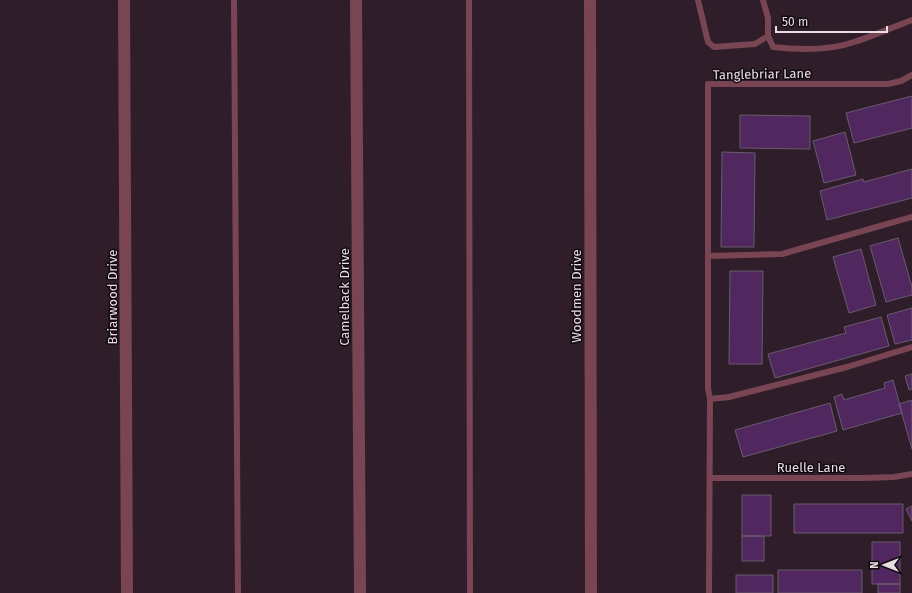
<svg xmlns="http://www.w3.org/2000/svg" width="912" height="593" viewBox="0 0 912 593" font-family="'Fira Sans',sans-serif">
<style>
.building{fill:#50285f;stroke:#685b6d}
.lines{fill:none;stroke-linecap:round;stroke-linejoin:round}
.lane{stroke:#794552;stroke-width:6}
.street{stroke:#794552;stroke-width:12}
.labels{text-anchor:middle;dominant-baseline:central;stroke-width:3;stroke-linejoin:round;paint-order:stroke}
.street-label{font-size:13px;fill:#e9dde4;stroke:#120a0f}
</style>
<rect width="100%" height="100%" fill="#2f1e29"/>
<path class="building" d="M912 96V128L854 143 846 113Z
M740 115 810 116V149L740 148Z
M845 132 856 175 824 183 813 141Z
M722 152 755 153 754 247H721Z
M912 169V198L827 220 820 191 863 179 864 182Z
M898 238 912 287V295L886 302 870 246Z
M861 249 876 305 849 313 833 257Z
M730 271H763L762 364H729Z
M912 308V340L895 344 887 315Z
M881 317 889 346 775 378 768 354 846 333 844 327Z
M912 374V389L909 390 905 376Z
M893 380 902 413 843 430 834 397 842 394 844 400 885 388 884 383Z
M912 400V449L899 404Z
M830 403 837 431 743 457 735 430Z
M742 495H771V536H742Z
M794 504H903V533H794Z
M912 506V521L906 509Z
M742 536H764V561H742Z
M872 542H900V584H872Z
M778 570H862V593H778Z
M736 575H773V593H736Z
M878 584H900V593H878Z"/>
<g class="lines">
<path class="lane" d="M234 0 238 593
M469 0 470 593
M698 0 708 42 714 47 755 44 768 36V18L763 0
M768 36 773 47C800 50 829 51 854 42 873 36 893 27 912 20
M708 256 782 254 912 217
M710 399 729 397 847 367 912 347
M710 478H863L894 477 912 474
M709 593 710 399 708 388V84H888L901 81 912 75"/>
<path class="street" d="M124 0 127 593
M356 0 360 593
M590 0 591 593"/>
</g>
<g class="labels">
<g class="street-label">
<text transform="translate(762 74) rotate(-1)">Tanglebriar Lane</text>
<text transform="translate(576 296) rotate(-90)">Woodmen Drive</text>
<text transform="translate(112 297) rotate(-90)">Briarwood Drive</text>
<text transform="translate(344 297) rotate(-90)">Camelback Drive</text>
<text x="811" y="467">Ruelle Lane</text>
</g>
</g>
<g transform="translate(884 565) rotate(270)" stroke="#120a0f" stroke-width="3" paint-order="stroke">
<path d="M0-3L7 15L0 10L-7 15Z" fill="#e9dde4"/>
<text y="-6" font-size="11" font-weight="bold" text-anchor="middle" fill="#e9dde4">N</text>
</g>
<path d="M776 26v6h111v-6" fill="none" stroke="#e9dde4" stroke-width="2"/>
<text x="782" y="26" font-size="12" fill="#e9dde4" stroke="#120a0f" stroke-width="3" paint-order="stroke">50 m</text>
</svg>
